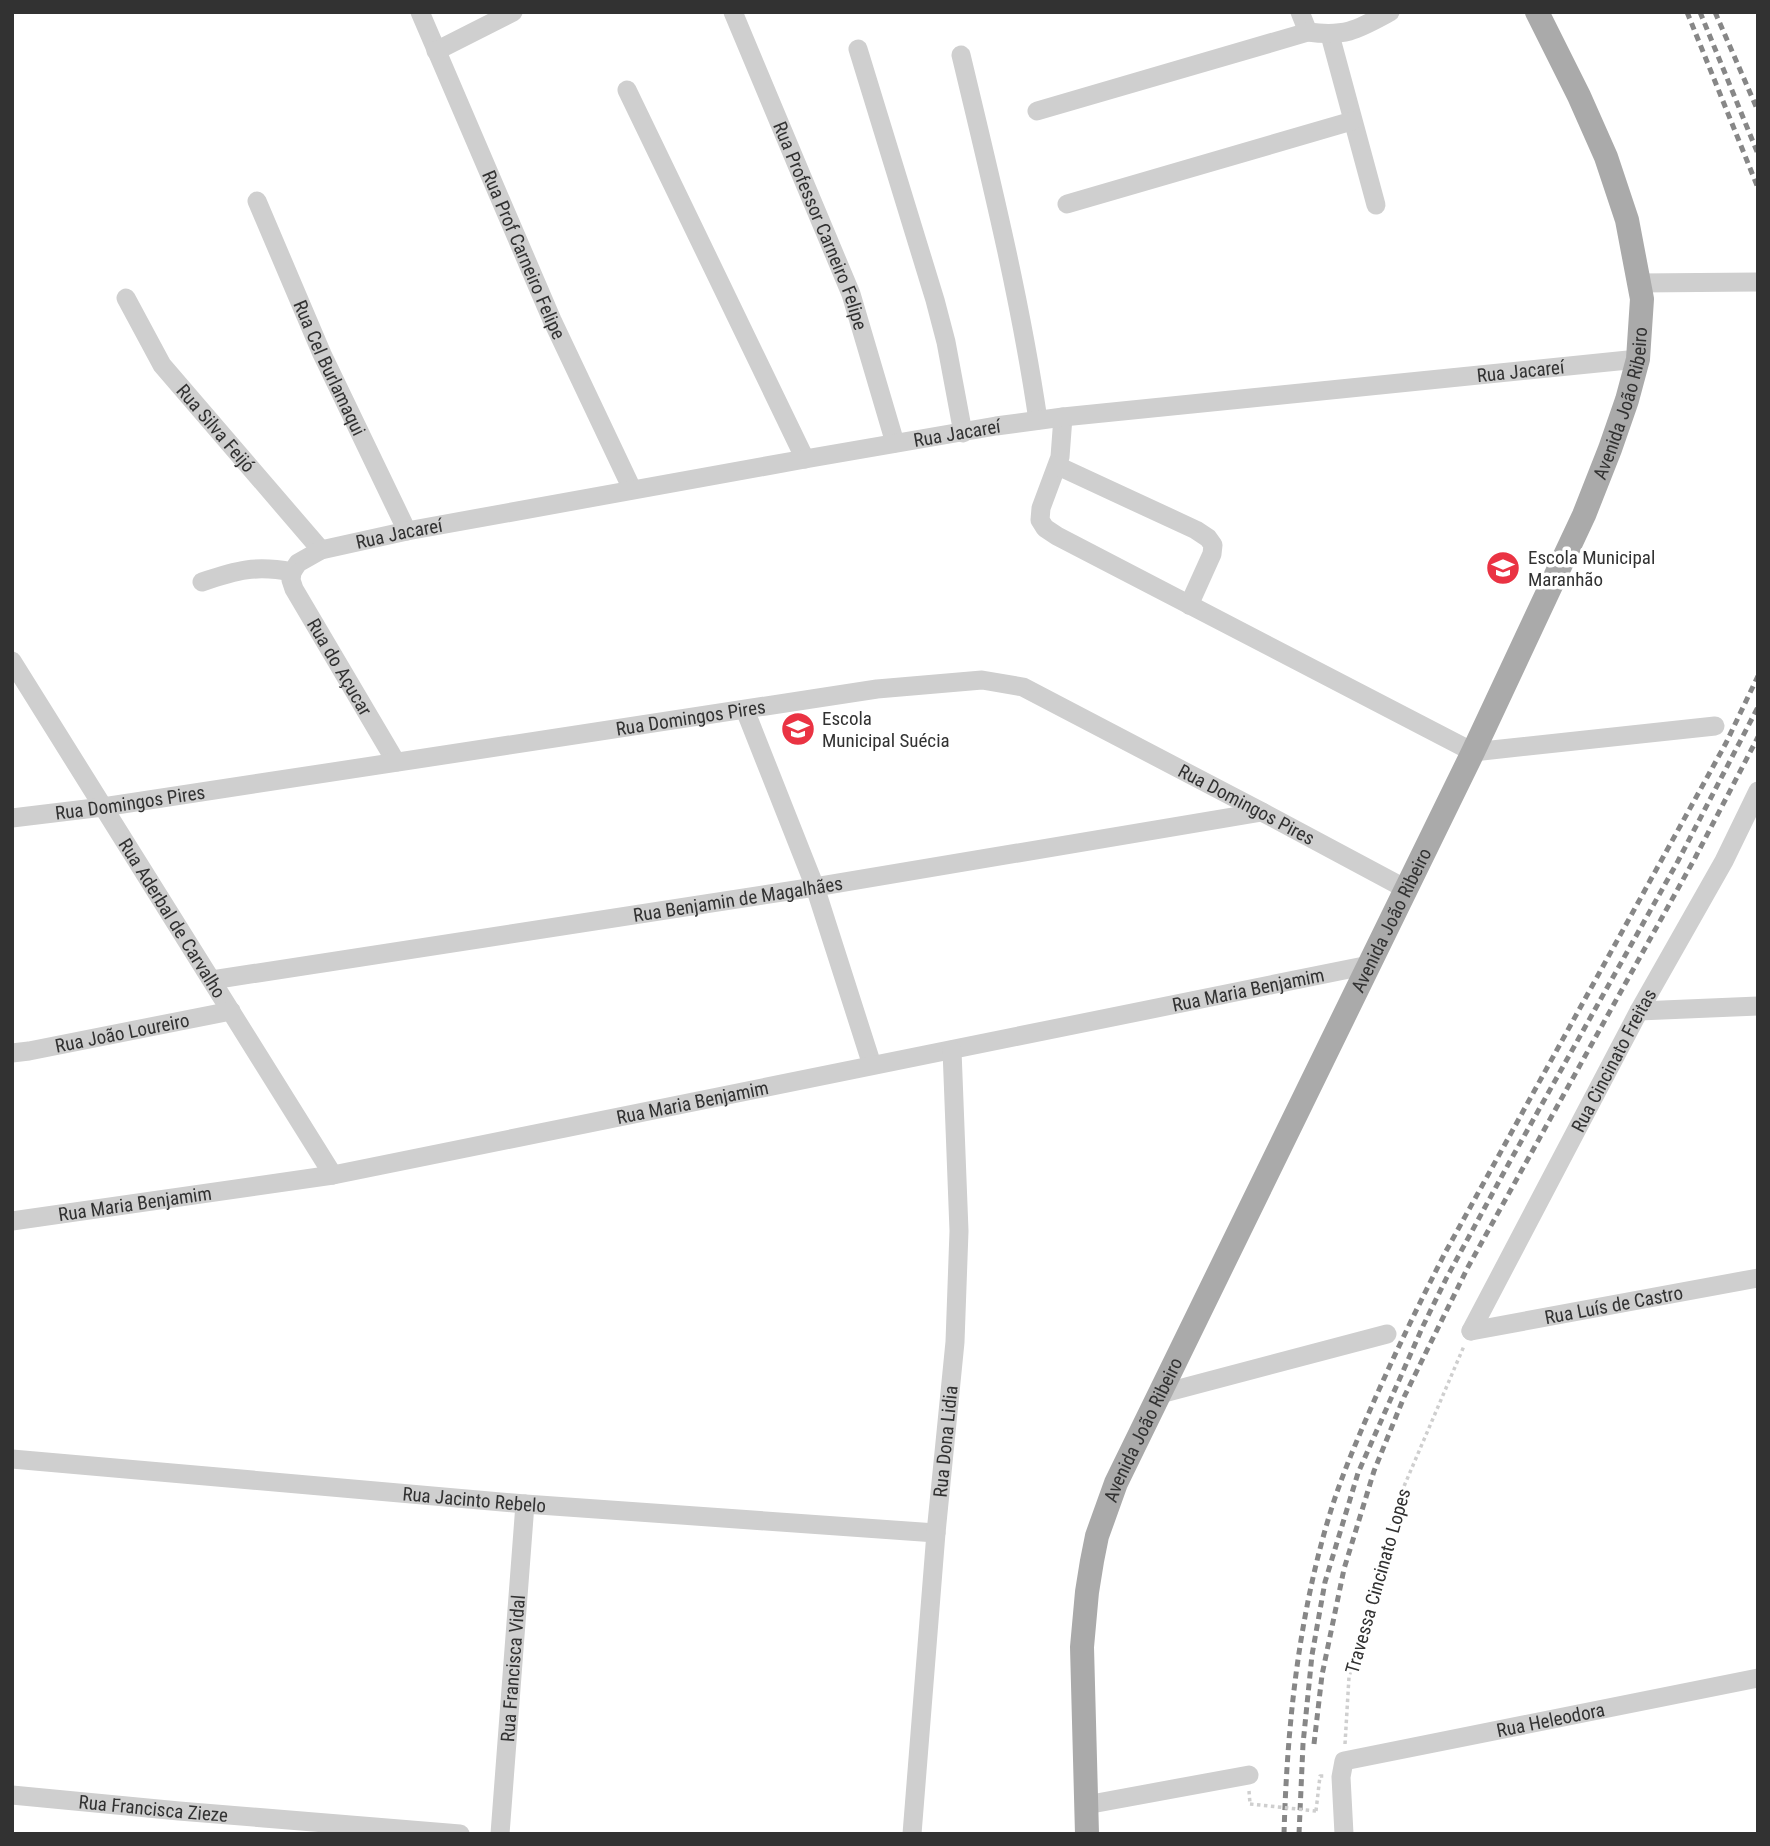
<svg xmlns="http://www.w3.org/2000/svg" width="1770" height="1846" viewBox="0 0 1770 1846" font-family="'Roboto Condensed',sans-serif">
<style>
.lines{fill:none;stroke-linecap:round;stroke-linejoin:round}
.path{stroke:#cfcfcf;stroke-width:3.5;stroke-dasharray:3.5 3.5;stroke-linecap:butt}
.minor{stroke:#cfcfcf;stroke-width:19}
.major{stroke:#aaa;stroke-width:24}
.rail{stroke:#878787;stroke-width:5;stroke-dasharray:7 5;stroke-linecap:butt}
.path-bridge{stroke:#cfcfcf;stroke-width:3.5;stroke-dasharray:3.5 3.5;stroke-linecap:butt}
.labels{text-anchor:middle;dominant-baseline:central;stroke-width:7;stroke-linejoin:round;paint-order:stroke}
.street-label{font-size:19px;fill:#323232;stroke:#fff}
.poi-label{font-size:19px;fill:#323232;stroke:#fff;text-anchor:start}
</style>
<rect width="100%" height="100%" fill="#fff"/>
<g class="lines">
<path class="path" d="M1345 1744 1349 1677 1399 1498 1464 1346
M1249 1791 1250 1804
M1316 1811 1320 1776H1325"/>
<g class="minor">
<path id="s1" d="M420 12 552 320 632 489"/>
<path id="s2" d="M733 12 851 294 895 443"/>
<path d="M1300 12 1308 32"/>
<path d="M1330 35 1376 205"/>
<path d="M858 49 935 300 946 342 963 433"/>
<path d="M436 51 513 12"/>
<path d="M961 55C990 176 1020 297 1038 420"/>
<path d="M627 90 805 459"/>
<path d="M1037 111 1308 32C1346 37 1357 30 1390 12"/>
<path id="s3" d="M257 201 322 354 407 531"/>
<path d="M1067 204 1352 121"/>
<path d="M1639 283 1758 282"/>
<path id="s4" d="M126 298 162 365 321 550"/>
<path d="M1063 417 1060 457 1041 508 1040 520 1045 528 1057 536 1473 752 1715 726"/>
<path d="M1058 466 1196 530 1208 538 1213 545 1212 554 1189 605"/>
<path id="s5" d="M292 572 298 563 321 550 407 531 805 459 996 426 1063 417 1638 359"/>
<path id="s6" d="M292 572 291 580 294 589 396 762"/>
<path d="M202 582C237 570 256 565 292 572"/>
<path id="s7" d="M12 661 333 1175"/>
<path d="M745 710 815 887 872 1065"/>
<path id="s8" d="M12 818 103 807 877 689 982 680 1023 687 1262 812 1406 889"/>
<path id="s9" d="M212 980 815 887 1262 812"/>
<path d="M1639 1011 1758 1006"/>
<path id="s10" d="M12 1053 29 1051 231 1011"/>
<path id="s11" d="M12 1221 333 1175 1369 965"/>
<path id="s12" d="M1471 1331 1639 1011 1724 861 1758 791"/>
<path id="s13" d="M1471 1331 1758 1278"/>
<path d="M1160 1394 1387 1334"/>
<path id="s14" d="M12 1459 525 1504 936 1533"/>
<path id="s15" d="M12 1795 179 1811 460 1834"/>
<path d="M1086 1805 1249 1775"/>
<path id="s16" d="M500 1834 525 1504"/>
<path id="s17" d="M912 1834 936 1533 955 1342 959 1231 952 1050"/>
<path id="s18" d="M1344 1834 1341 1777 1344 1761 1758 1678"/>
</g>
<path class="major" id="s19" d="M1087 1834 1082 1647 1087 1592 1092 1561 1097 1536 1116 1483 1473 752 1584 515 1610 449 1627 400 1638 359 1642 299 1627 220 1606 157 1579 96 1537 12"/>
<path class="rail" d="M1687 12 1758 188
M1700 12 1758 154
M1715 12 1758 111
M1314 1744 1322 1675 1344 1569 1374 1471 1404 1397 1468 1267 1695 858 1758 737
M1284 1834C1287 1728 1298 1621 1328 1520 1340 1479 1357 1440 1374 1401 1396 1351 1420 1302 1445 1253L1726 743 1758 676
M1299 1834 1303 1744 1312 1655 1325 1582 1358 1473 1423 1326 1447 1277 1509 1163 1678 861 1758 707"/>
<path class="path-bridge" d="M1250 1804 1316 1811"/>
</g>
<defs>
<g id="school-disc" transform="scale(1.75)"><circle r="9.5" fill="#ea3343" stroke="#fff"/><path d="M0-5L7-2L0 1L-7-2ZM-4 1L0 2.5L4 1V4Q0 6-4 4Z" fill="#fff"/></g>
</defs>
<g fill-rule="evenodd">
<use href="#school-disc" x="1503" y="568"/>
<use href="#school-disc" x="798" y="729"/>
</g>
<g class="labels">
<g class="street-label">
<text stroke="none"><textPath href="#s2" startOffset="231">Rua Professor Carneiro Felipe</textPath></text>
<text stroke="none"><textPath href="#s1" startOffset="264">Rua Prof Carneiro Felipe</textPath></text>
<text stroke="none"><textPath href="#s3" startOffset="182">Rua Cel Burlamaqui</textPath></text>
<text stroke="none"><textPath href="#s5" startOffset="1251">Rua Jacareí</textPath></text>
<text stroke="none"><textPath href="#s19" startOffset="1549">Avenida João Ribeiro</textPath></text>
<text stroke="none"><textPath href="#s4" startOffset="159">Rua Silva Feijó</textPath></text>
<text stroke="none"><textPath href="#s5" startOffset="684">Rua Jacareí</textPath></text>
<text stroke="none"><textPath href="#s5" startOffset="117">Rua Jacareí</textPath></text>
<text stroke="none"><textPath href="#s6" startOffset="108">Rua do Açucar</textPath></text>
<text stroke="none"><textPath href="#s8" startOffset="686">Rua Domingos Pires</textPath></text>
<text stroke="none"><textPath href="#s8" startOffset="119">Rua Domingos Pires</textPath></text>
<text stroke="none"><textPath href="#s8" startOffset="1274">Rua Domingos Pires</textPath></text>
<text stroke="none"><textPath href="#s9" startOffset="532">Rua Benjamin de Magalhães</textPath></text>
<text stroke="none"><textPath href="#s7" startOffset="303">Rua Aderbal de Carvalho</textPath></text>
<text stroke="none"><textPath href="#s19" startOffset="982">Avenida João Ribeiro</textPath></text>
<text stroke="none"><textPath href="#s11" startOffset="1258">Rua Maria Benjamim</textPath></text>
<text stroke="none"><textPath href="#s10" startOffset="112">Rua João Loureiro</textPath></text>
<text stroke="none"><textPath href="#s12" startOffset="306">Rua Cincinato Freitas</textPath></text>
<text stroke="none"><textPath href="#s11" startOffset="691">Rua Maria Benjamim</textPath></text>
<text stroke="none"><textPath href="#s11" startOffset="124">Rua Maria Benjamim</textPath></text>
<text stroke="none"><textPath href="#s13" startOffset="145">Rua Luís de Castro</textPath></text>
<text stroke="none"><textPath href="#s19" startOffset="415">Avenida João Ribeiro</textPath></text>
<text stroke="none"><textPath href="#s17" startOffset="394">Rua Dona Lidia</textPath></text>
<text stroke="none"><textPath href="#s14" startOffset="464">Rua Jacinto Rebelo</textPath></text>
<text transform="translate(1378 1581) rotate(-74)">Travessa Cincinato Lopes</text>
<text stroke="none"><textPath href="#s16" startOffset="166">Rua Francisca Vidal</textPath></text>
<text stroke="none"><textPath href="#s18" startOffset="284">Rua Heleodora</textPath></text>
<text stroke="none"><textPath href="#s15" startOffset="142">Rua Francisca Zieze</textPath></text>
</g>
<g class="poi-label">
<text x="1528" y="557">Escola Municipal<tspan x="1528" dy="22">Maranhão</tspan></text>
<text x="822" y="718">Escola<tspan x="822" dy="22">Municipal Suécia</tspan></text>
</g>
</g>
<rect width="1770" height="1846" fill="none" stroke="#323232" stroke-width="28"/>
</svg>
